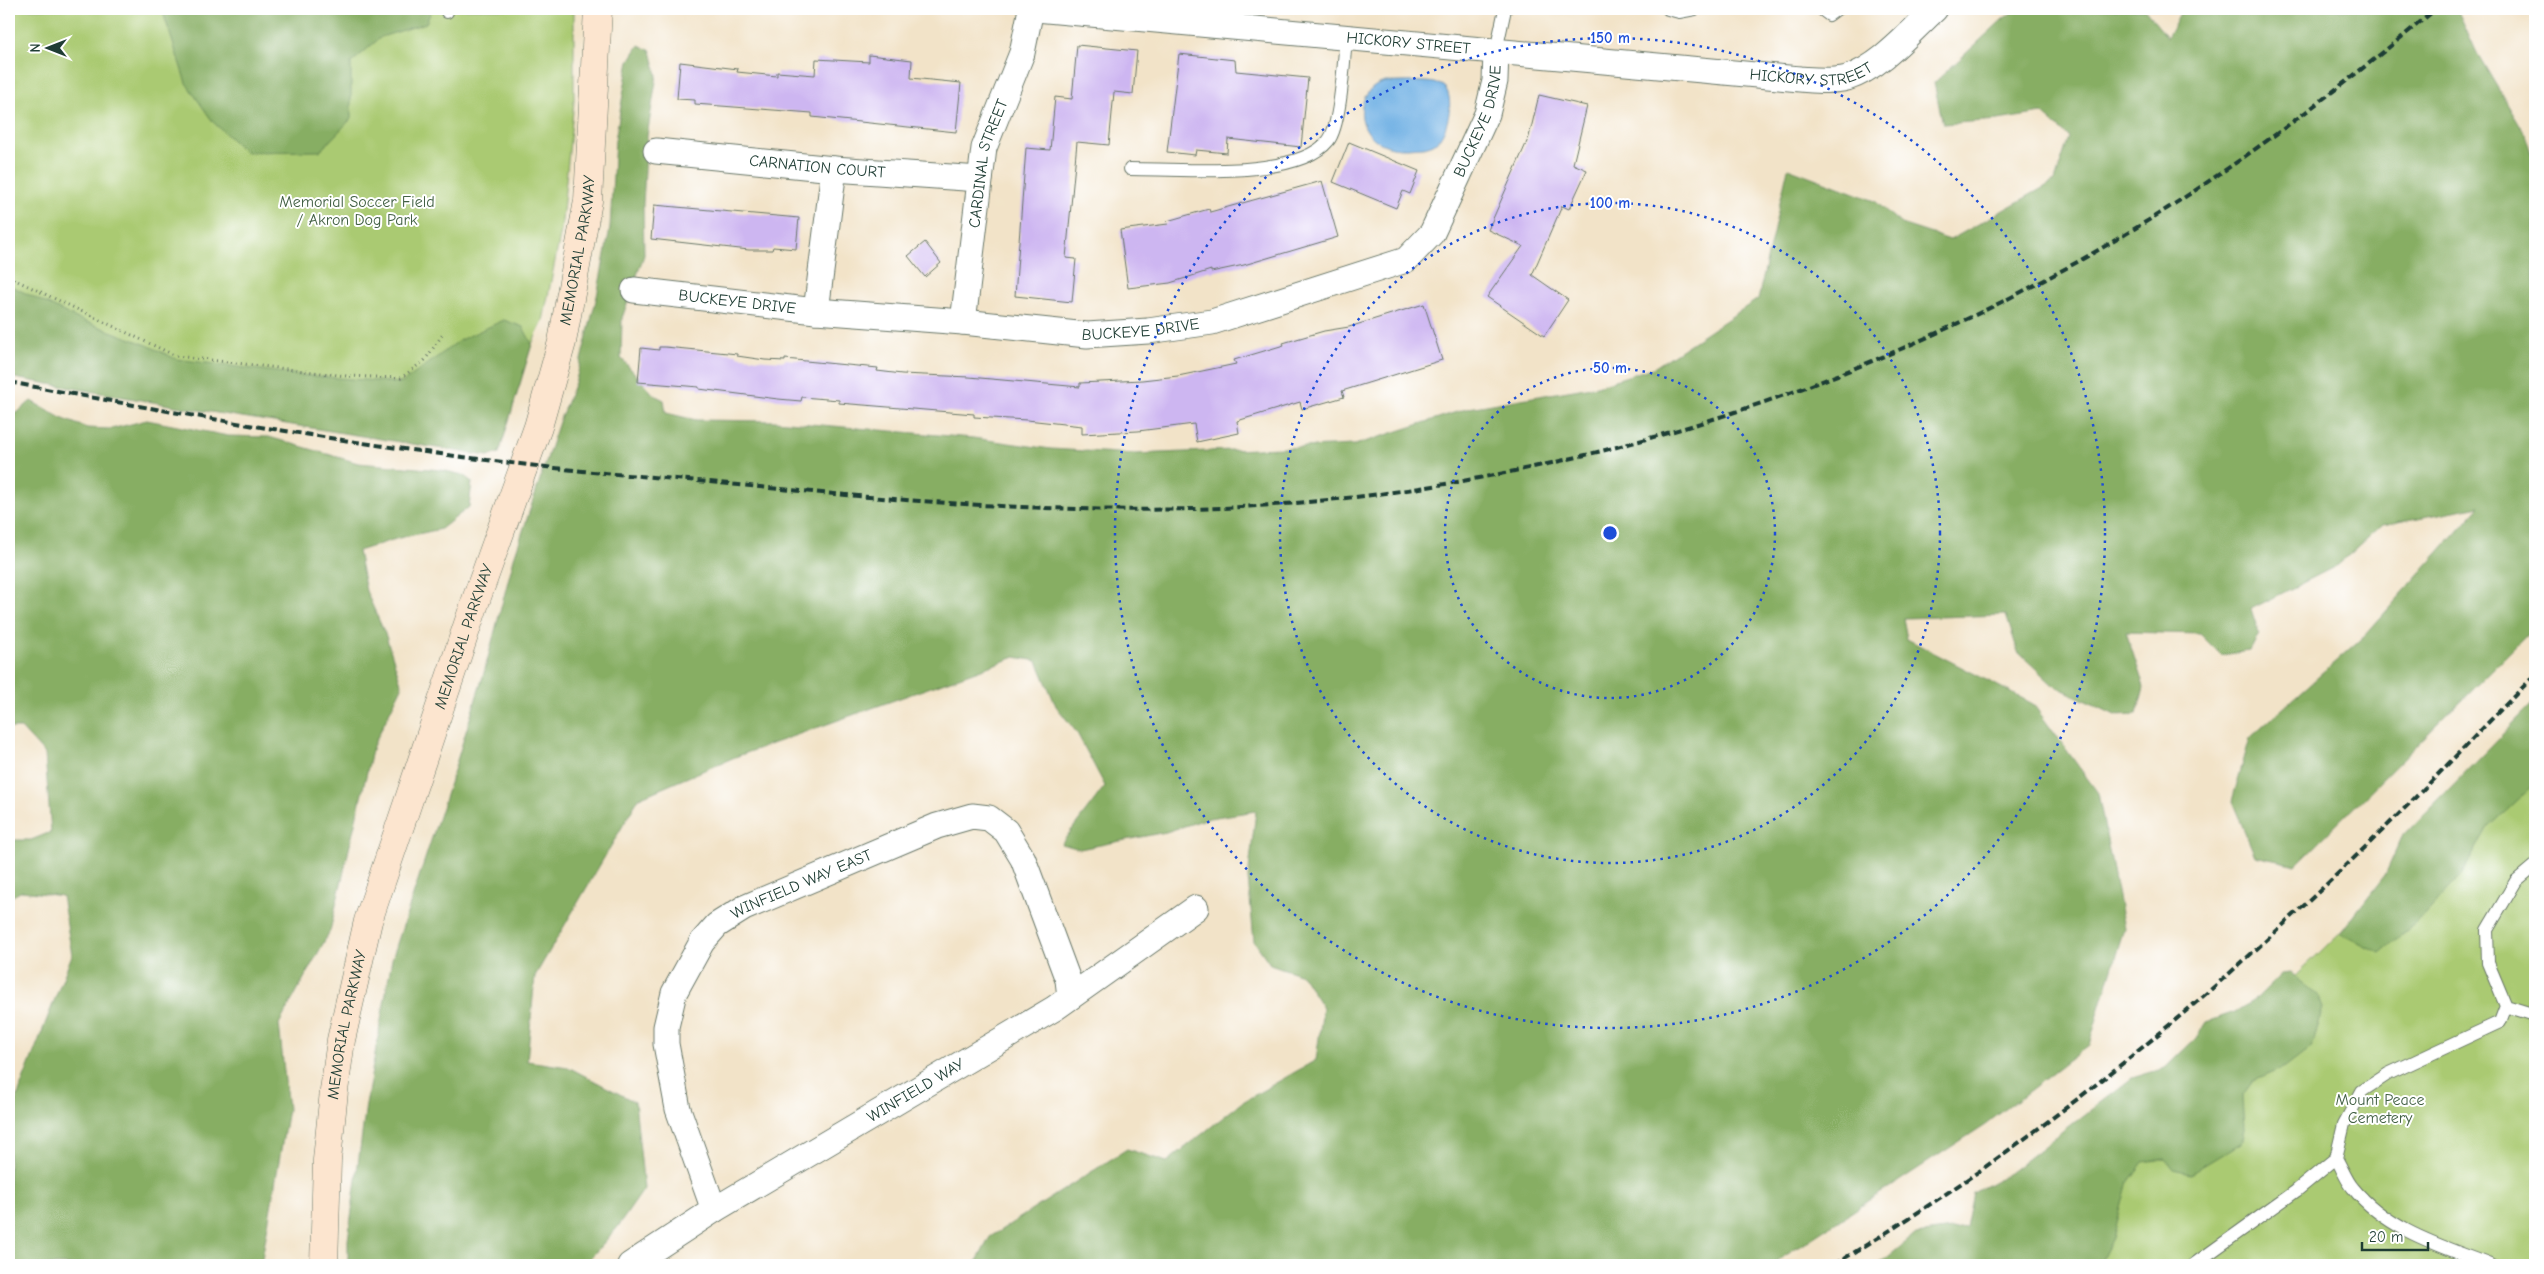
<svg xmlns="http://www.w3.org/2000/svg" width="2544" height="1274" viewBox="0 0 2544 1274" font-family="'Comic Neue',sans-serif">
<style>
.green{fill:#aaca72;stroke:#648453}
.forest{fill:#87ae64;stroke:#53764c}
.water{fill:#70b0e4;stroke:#48768c}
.building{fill:#cdb6f1}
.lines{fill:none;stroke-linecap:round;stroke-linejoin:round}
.service-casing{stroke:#697768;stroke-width:14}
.minor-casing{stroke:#697768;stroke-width:27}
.secondary-casing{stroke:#697768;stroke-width:29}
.path{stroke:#697768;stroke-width:3;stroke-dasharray:1 4;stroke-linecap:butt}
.service{stroke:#fff;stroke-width:12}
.minor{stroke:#fff;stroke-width:25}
.secondary{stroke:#fce5cf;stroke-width:28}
.rail{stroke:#1f3d34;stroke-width:4;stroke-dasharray:8 4;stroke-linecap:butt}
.ring{fill:none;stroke:#1d4ed8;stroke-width:2.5;stroke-dasharray:2.5 5}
.labels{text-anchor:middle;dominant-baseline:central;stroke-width:4;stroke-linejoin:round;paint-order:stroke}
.street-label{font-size:16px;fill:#1f3d34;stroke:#fff}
.park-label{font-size:16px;fill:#426044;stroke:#fff}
.centre{fill:#1d4ed8;stroke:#fff;stroke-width:2.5}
.ring-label{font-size:15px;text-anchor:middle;font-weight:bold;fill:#1d4ed8;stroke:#fff;stroke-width:4;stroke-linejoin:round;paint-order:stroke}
</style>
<rect width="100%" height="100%" fill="#fff"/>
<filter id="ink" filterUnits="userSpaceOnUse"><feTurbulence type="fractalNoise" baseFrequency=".02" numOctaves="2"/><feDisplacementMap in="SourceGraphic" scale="10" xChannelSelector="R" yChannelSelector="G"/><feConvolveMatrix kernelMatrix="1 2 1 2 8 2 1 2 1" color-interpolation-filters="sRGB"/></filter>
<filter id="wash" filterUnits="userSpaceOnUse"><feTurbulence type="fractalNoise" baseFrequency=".0096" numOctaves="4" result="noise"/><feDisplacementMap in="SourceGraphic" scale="20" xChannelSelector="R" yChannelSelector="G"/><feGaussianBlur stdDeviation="1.12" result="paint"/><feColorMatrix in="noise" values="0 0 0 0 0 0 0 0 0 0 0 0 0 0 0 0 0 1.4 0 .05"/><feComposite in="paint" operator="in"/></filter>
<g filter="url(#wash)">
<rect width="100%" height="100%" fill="#f2e3c8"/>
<path class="green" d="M9 9H574V101L561 231 543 321 532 344 499 453 9 339Z
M2535 744V1265H1952L2288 983Z"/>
<path class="forest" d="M162 9H432L426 23 381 37 351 63V119L320 151 245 152 213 122 186 83Z
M2017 9H2144L2167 37 2183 9H2457L2477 53 2525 134 2535 165V627L2296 865 2255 856 2232 801 2250 738 2365 635 2480 506 2382 525 2338 565 2251 609 2259 634 2250 651 2221 655 2200 634 2126 632 2144 687 2137 714 2115 715 2053 685 2018 652 2006 615 1903 618 1907 639 2033 704 2098 793 2124 928 2089 1045 1986 1124 1771 1265H979L977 1261 990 1237 1127 1149 1167 1162 1241 1103 1316 1060 1323 1008 1302 975 1270 964 1254 941 1248 878 1256 811 1209 818 1166 832 1080 849 1061 844 1105 786 1077 733 1056 706 1037 661 1015 657 735 757 639 798 535 976 527 1061 568 1067 635 1102 644 1189 617 1228 584 1265H348V1240L366 1104 392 959 451 780 484 673 514 558 560 419 576 380 597 296 610 228 615 140 629 61 639 45 651 51 657 75 647 136 643 204 644 255 622 318 621 358 654 395 664 400 666 413 696 420 775 421 973 438 1051 449 1135 454 1355 445 1469 408 1597 386 1655 367 1758 299 1788 168 1875 201 1901 224 1950 240 2055 181 2069 137 2042 113 1998 120 1943 124 1934 83 2003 19Z
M9 285 76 318 147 345 176 359 300 375 402 383 460 340 504 320 523 327 532 344 499 453 488 456 198 410 9 377Z
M31 401 61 418 87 428 111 429 147 420 228 436 269 437 358 463 441 470 463 475 472 482 469 507 441 529 399 538 358 551 366 591 386 636 402 687 373 746 330 931 279 1024 288 1109 261 1265H9V1125L22 1083 72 955 62 896 22 891 9 898V840H31L51 832 45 754 21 728H9V412L17 413Z
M2535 701V783L2488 827 2462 874 2418 921 2380 953 2340 933 2385 875 2402 837Z
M2290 973 2318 995 2323 1007 2311 1047 2285 1067 2253 1081 2242 1096 2244 1130 2241 1143 2191 1173 2173 1169 2165 1159 2143 1162 2127 1184 2113 1238 2099 1265H1878L1916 1234 1966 1227 1973 1193 2009 1173 2132 1078 2165 1068 2196 1038 2206 1022 2235 1012 2257 998 2281 974Z"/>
<path class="water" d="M1386 82C1399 83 1433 79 1443 86 1457 95 1447 141 1431 145 1423 148 1416 147 1408 148 1352 151 1349 89 1386 82Z"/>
<g id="blocks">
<path class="building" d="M1077 45 1137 51 1133 94 1114 92 1109 145 1077 142 1066 258 1076 259 1072 302 1015 296 1026 148 1050 150 1055 97 1072 99Z
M1179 54 1235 60 1236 71 1308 78 1301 147 1228 139 1227 153 1196 150 1195 155 1167 152Z
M869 55 912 60 911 78 961 83 956 132 812 117V113L695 104V100L677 99 680 62 738 69 737 72 777 76V72L815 75 816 59 869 62Z
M1539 95 1587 106 1573 164 1587 170 1569 209 1562 206 1532 275 1568 300 1544 336 1487 297 1523 246 1488 230 1529 137Z
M1349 142 1419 171 1410 194 1403 191 1396 208 1333 182Z
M1322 181 1338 237 1244 265 1211 272V270L1170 283 1128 288 1120 230 1168 224 1167 221 1209 209 1210 212Z
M654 205 799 218 796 249 773 247 772 250H749L651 239Z
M925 242 941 263 925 277 908 256Z
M1424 304 1442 360 1342 391 1344 397 1302 409 1300 402 1237 421 1239 433 1197 442 1194 424 1138 431 1082 434V426L1027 420 974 417V414L839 403V400L802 397 801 401 778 399 699 389V387L638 382 641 348 659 350V347H665L728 353 737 354V356L765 360 785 361V359L878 368 877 371 902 374 969 377 1080 387V383L1142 380 1178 376 1236 364 1234 360 1284 345 1283 343 1324 331 1349 327Z"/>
</g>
</g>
<g filter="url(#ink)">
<use href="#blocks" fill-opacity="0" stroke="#697768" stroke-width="1"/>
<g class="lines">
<g class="service-casing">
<path id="service" d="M447 9V12
M1668 9 1679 12 1695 9
M1821 9 1829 15 1837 9
M1236 27 1239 9
M1496 51 1505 9
M1130 169C1179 169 1296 180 1328 141 1341 126 1344 59 1346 37
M2535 865 2516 881 2487 930 2488 963 2506 1006 2535 1015
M2193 1265 2296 1191 2336 1158
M2491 1265C2442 1246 2388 1231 2353 1188 2346 1180 2342 1168 2336 1158L2344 1124 2362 1091 2388 1074 2500 1022 2506 1006"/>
</g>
<g class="minor-casing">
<g id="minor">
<path id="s1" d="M1036 9 1800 79C1815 80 1832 82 1847 78 1881 67 1909 33 1935 9"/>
<path id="s2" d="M656 151 834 169 980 179"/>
<path id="s3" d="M634 290 816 311 963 322 1087 335 1148 331 1212 322 1406 260 1432 233 1487 114 1495 81 1496 51"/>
<path d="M816 311 834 169"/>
<path id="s4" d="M963 322 984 148 1022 53 1031 9"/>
<path id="s5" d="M714 1210 678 1109 666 1044V1027L674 993 702 942 717 925 744 908 937 826 972 816 989 818 1006 831 1023 859 1068 980 1070 997"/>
<path id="s6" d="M630 1265 714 1210 1055 1008 1196 908"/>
</g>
</g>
<g class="secondary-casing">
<g id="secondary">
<path id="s7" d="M324 1265 327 1160 334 1091 341 1040 368 921 477 597 538 427 562 342 588 201 598 9"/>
</g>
</g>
<path class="path" d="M9 277 176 356 347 376 401 378 425 360 443 334"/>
<use href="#service" class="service"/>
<use href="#minor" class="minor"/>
<use href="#secondary" class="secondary"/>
<path class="rail" d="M9 382C189 416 372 448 555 468 606 474 657 477 709 482 879 499 1051 515 1222 508 1552 493 1889 385 2168 208 2262 148 2350 80 2436 9
M1833 1265C2025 1152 2196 1011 2356 856 2417 798 2475 735 2535 675"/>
</g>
</g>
<g class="ring">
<circle cx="1610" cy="533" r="165"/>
<circle cx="1610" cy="533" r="330"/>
<circle cx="1610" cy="533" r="495"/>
</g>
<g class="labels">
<g class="street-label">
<text stroke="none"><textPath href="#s1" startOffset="374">HICKORY STREET</textPath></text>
<text stroke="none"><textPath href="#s1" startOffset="779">HICKORY STREET</textPath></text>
<text stroke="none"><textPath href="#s3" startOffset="944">BUCKEYE DRIVE</textPath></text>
<text stroke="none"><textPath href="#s4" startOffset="161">CARDINAL STREET</textPath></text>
<text stroke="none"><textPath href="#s2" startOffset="162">CARNATION COURT</textPath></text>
<text stroke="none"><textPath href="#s7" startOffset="1052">MEMORIAL PARKWAY</textPath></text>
<text stroke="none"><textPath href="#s3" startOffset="104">BUCKEYE DRIVE</textPath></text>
<text stroke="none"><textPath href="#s3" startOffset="509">BUCKEYE DRIVE</textPath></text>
<text stroke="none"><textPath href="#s7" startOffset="648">MEMORIAL PARKWAY</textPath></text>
<text stroke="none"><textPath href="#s5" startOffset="400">WINFIELD WAY EAST</textPath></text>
<text stroke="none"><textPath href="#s7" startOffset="242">MEMORIAL PARKWAY</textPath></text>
<text stroke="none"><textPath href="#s6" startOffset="335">WINFIELD WAY</textPath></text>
</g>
<g class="park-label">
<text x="357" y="202">Memorial Soccer Field<tspan x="357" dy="18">/ Akron Dog Park</tspan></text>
<text x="2380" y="1100">Mount Peace<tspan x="2380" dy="18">Cemetery</tspan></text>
</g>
</g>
<circle cx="1610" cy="533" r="8" class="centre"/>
<g class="ring-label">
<text x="1610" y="43">150 m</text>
<text x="1610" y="208">100 m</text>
<text x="1610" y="373">50 m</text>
</g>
<rect width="2544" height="1274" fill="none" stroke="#fff" stroke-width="30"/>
<g transform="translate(48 48) rotate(270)" stroke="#ffffff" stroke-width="4" paint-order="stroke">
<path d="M0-4L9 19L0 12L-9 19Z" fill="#1f3d34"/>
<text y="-8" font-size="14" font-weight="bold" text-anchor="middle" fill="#1f3d34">N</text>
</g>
<path d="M2362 1242v8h66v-8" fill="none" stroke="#1f3d34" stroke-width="2.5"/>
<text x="2369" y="1242" font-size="15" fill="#1f3d34" stroke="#ffffff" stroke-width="4" paint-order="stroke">20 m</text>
</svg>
